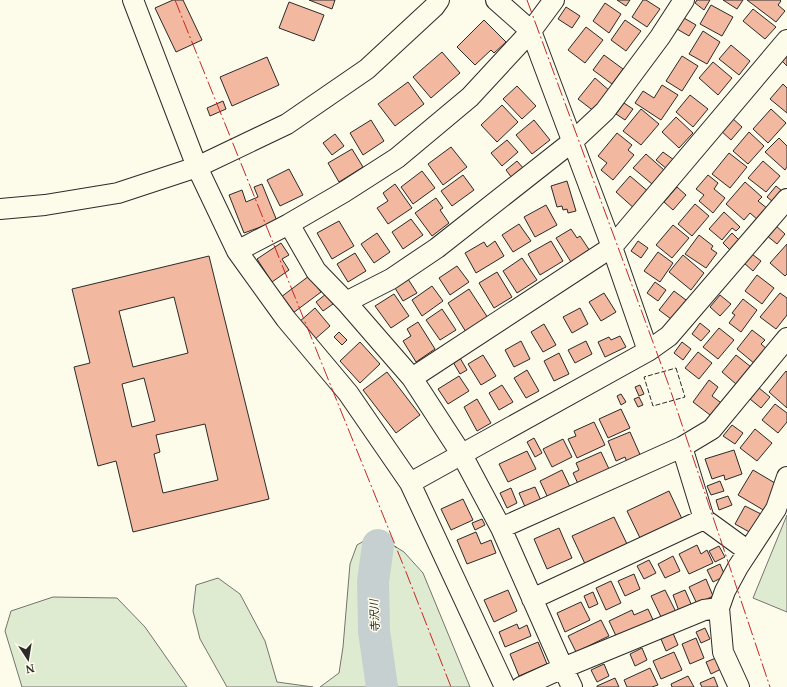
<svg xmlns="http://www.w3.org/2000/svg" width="787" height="687" viewBox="0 0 787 687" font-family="'Noto Serif','Noto Sans JP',serif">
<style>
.green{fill:#deebd1;stroke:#74746e}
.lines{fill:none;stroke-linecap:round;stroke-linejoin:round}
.river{stroke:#c7d0d0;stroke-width:32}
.building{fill:#f2b8a0;stroke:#2b2b2b;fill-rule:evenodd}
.minor-casing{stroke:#2b2b2b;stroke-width:22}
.minor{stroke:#fdfbea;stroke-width:20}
.fence{stroke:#2b2b2b;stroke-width:1;stroke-dasharray:5 2;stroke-linecap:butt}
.power{stroke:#c62828;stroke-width:1;stroke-dasharray:14 3 2 3;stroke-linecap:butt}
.labels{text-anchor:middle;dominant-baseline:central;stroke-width:3;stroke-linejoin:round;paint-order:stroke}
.water-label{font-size:11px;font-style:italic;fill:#2b2b2b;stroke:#fdfbea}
</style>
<rect width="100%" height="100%" fill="#fdfbea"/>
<path class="green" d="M787 515V612L753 598Z
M380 537 404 552 423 573 470 687H320L339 673 343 647 350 564 357 545 369 538Z
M218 578 240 594 265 641 277 682 313 687H227L200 639 193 611 196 585Z
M53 597 117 598 145 627 187 687H22L5 631 11 611Z"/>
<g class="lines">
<path class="river" d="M378 545 373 582 374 631 382 687"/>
</g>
<path class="building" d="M173 0H183L202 40 176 52 155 8Z
M309 0H335L332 9Z
M617 0H630L626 6Z
M643 0H646L660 9 647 27 632 17Z
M697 0H710L704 10 695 3Z
M723 0H743L737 9Z
M747 0H780L781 1 778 5 785 11 776 22Z
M289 2 324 15 314 41 279 28Z
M605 3 621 14 609 33 593 21Z
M711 5 733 17 722 36 700 24Z
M566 7 580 16 572 28 558 19Z
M753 9 776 27 765 39 743 21Z
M684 18 696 25 689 36 677 29Z
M484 20 506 42 494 53 491 50 475 65 457 47Z
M625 20 641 31 626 51 611 40Z
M586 27 603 40 585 63 568 50Z
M703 31 720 42 707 64 689 54Z
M731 45 750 61 739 75 719 59Z
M442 52 460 73 431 98 413 77Z
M787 53V66L781 60Z
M604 55 623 69 612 84 593 70Z
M682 56 698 66 682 91 666 81Z
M267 57 279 85 232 106 220 77Z
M713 62 732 78 718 95 699 78Z
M595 78 611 92 595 112 578 99Z
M408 82 424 104 395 126 378 104Z
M783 84 787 88V113L770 99Z
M662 85 678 95 661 120 635 103 643 91 654 98Z
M517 86 536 106 522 119 503 99Z
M690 95 708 109 693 127 676 112Z
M223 101 226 109 210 116 207 108Z
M624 103 633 109 625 120 616 114Z
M502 105 518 122 497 142 481 125Z
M641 109 659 124 641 145 623 131Z
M771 109 786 123 768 143 753 129Z
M676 117 693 133 679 148 662 132Z
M731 117 742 127 731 140 720 130Z
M371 120 384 141 363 155 350 133Z
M534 120 550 140 532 154 516 135Z
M749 132 764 146 748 164 733 151Z
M617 133 632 145 628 150 634 155 613 180 601 170 607 163 598 156Z
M335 134 344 146 332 155 323 143Z
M779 138 787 146V167L785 170 765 152Z
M507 140 518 152 502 166 491 153Z
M451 147 467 167 443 185 428 164Z
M352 149 363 167 339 182 328 163Z
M663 152 674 160 667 169 656 160Z
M729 153 747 167 730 188 712 174Z
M646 154 664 170 652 184 633 168Z
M517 161 524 169 512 178 506 170Z
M763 161 780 176 766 192 748 178Z
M289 169 303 195 280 206 267 180Z
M422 171 435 188 413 204 401 187Z
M463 175 474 190 452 206 441 191Z
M708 175 718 183 714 189 725 198 713 213 699 201 704 195 696 189Z
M630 176 650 193 636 210 616 192Z
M567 181 576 211 568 213 567 209 563 210 562 206 557 207 551 186Z
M745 182 762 197 758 201 768 209 758 220 750 213 744 220 726 204Z
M262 184 277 221 244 233 229 195 242 190 246 202 258 197 254 187Z
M395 184 412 208 388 224 377 208 388 201 383 193Z
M776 186 782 191 773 202 767 197Z
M677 187 686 195 673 210 664 202Z
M436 198 443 208 440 210 449 223 432 236 415 213Z
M695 204 709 216 692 236 678 224Z
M546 205 557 225 535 237 524 217Z
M724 212 740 227 736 231 732 228 722 240 709 229Z
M411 219 423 235 403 249 392 232Z
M339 221 354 246 332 259 317 233Z
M519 224 531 241 513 252 502 235Z
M673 225 689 238 672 258 656 245Z
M775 225 785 234 777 244 766 235Z
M571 229 577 238 580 236 590 251 571 262 556 238Z
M377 233 390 252 374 263 361 244Z
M732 233 739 240 730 250 723 243Z
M699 235 713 246 711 249 717 253 706 268 685 254Z
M495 241 504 256 476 273 465 253 484 242 487 247Z
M551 241 563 261 540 275 528 254Z
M638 241 648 248 641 258 631 251Z
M281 243 289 255 282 259 289 270 272 282 257 259Z
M787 244V274L785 276 770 263Z
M658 252 673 263 660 282 644 271Z
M355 253 366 271 348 282 337 264Z
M752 254 761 261 753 271 744 263Z
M683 255 704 273 691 290 669 272Z
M209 256 269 499 133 532 116 461 98 466 74 367 90 363 72 289ZM174 297 188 353 133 367 119 311ZM144 378 155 421 132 427 122 384ZM205 424 218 480 163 493 154 454 160 452 156 435Z
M522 258 537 280 517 293 503 271Z
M457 266 469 282 450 295 439 278Z
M497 272 512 297 494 308 479 283Z
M757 275 774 288 762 304 745 291Z
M309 276 321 292 293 313 281 297Z
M408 279 417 293 403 301 395 288Z
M655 282 666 290 658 301 647 293Z
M432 286 443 301 422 316 412 300Z
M469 289 488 318 466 332 448 303Z
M674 291 690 303 675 322 659 310Z
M604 293 616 312 601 321 589 302Z
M780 293 787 298V315L776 329 760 317Z
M326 294 333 304 323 311 316 302Z
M394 294 409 316 391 328 375 306Z
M720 295 731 304 720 316 710 307Z
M743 299 757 310 741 332 729 323 735 315 732 313Z
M315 308 330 326 314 340 299 322Z
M580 308 588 324 572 333 563 317Z
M442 309 456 330 440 340 426 320Z
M418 322 435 349 416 362 403 341 411 336 407 329Z
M700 323 710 331 701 341 692 334Z
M544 324 556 345 543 352 531 332Z
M719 328 734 340 718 359 703 347Z
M752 330 765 340 761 344 767 349 755 364 737 349Z
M339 332 347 340 342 345 334 337Z
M620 336 626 347 605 357 598 342 609 337 611 340Z
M521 341 530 359 514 367 505 350Z
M586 341 592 354 575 363 568 350Z
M360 342 380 364 360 383 340 361Z
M682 342 691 349 683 360 674 353Z
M698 352 712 363 699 379 685 368Z
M559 353 569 374 554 381 544 361Z
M483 355 496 376 481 385 468 364Z
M736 355 751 367 736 384 722 372Z
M460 358 467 370 460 374 453 362Z
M527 370 539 391 526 398 514 378Z
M786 371 787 372V408L769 392Z
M387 372 420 415 396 433 363 390Z
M459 376 469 391 448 404 438 389Z
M709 380 718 387 712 396 724 405 714 418 693 402Z
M502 385 513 402 499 410 489 393Z
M640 385 644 394 639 396 635 387Z
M759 388 770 397 761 408 750 399Z
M621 394 626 402 621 405 617 396Z
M639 397 643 405 638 407 634 399Z
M477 399 491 423 477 431 464 407Z
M775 404 787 413V422L778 433 762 420Z
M621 409 630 428 608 438 599 419Z
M594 422 605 445 577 458 568 439 576 436 574 431Z
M732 425 743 433 735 444 723 436Z
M755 429 772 443 757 461 740 448Z
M630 432 642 459 628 465 625 457 616 461 608 441Z
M534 438 542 453 535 457 527 442Z
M563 439 572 457 552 467 543 449Z
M734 450 742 474 725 480 724 475 712 479 705 459Z
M527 451 536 469 508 482 499 464Z
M601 452 609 469 591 477 580 488 573 473 579 470 576 463Z
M562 470 571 489 549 500 540 481Z
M753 470 780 486 765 511 738 495Z
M720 481 724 491 711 495 707 486Z
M535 487 542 503 526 509 519 493Z
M511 488 517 503 507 508 500 493Z
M669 491 683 521 641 540 627 511Z
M728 496 732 505 719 510 716 500Z
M463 499 473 520 451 530 441 509Z
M745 506 763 515 753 534 735 524Z
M614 517 628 546 586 566 572 536Z
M482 519 485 525 475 530 472 523Z
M559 528 572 558 547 569 534 539Z
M476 532 481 544 491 540 496 553 467 564 457 540Z
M697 545 701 554 707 550 713 563 689 574 679 554Z
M719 546 725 557 715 562 709 551Z
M673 556 680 571 665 578 658 564Z
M649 560 656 573 644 579 637 566Z
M720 564 725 576 713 582 707 570Z
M634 574 640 589 625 596 618 581Z
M706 579 713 596 697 604 689 587Z
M611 581 621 603 606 610 596 588Z
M508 590 517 611 494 622 484 600Z
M665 590 676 612 662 619 651 596Z
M685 590 692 606 679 611 673 595Z
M593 592 598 604 589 608 584 596Z
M581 602 590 620 565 632 557 613Z
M648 609 654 622 617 638 609 621 632 610 634 615Z
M601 620 609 636 576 652 568 636Z
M517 624 519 629 527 625 531 636 505 647 499 632Z
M705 628 710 639 701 643 696 632Z
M673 633 678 645 666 651 661 639Z
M696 638 704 658 690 664 682 644Z
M538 642 547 664 519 676 510 654Z
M642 648 647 660 635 666 630 654Z
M674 652 682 670 661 679 653 661Z
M716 658 721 669 711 674 706 662Z
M604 664 609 676 597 682 591 670Z
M650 668 658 685 652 687H627L624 680Z
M688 676 694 687H672L671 684Z
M714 677 718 687H702L700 683Z
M615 678 619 687H597V686Z"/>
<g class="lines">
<g class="minor-casing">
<path id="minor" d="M133 0 197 167 237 251 286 319 348 393 410 483 505 687
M496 0 531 31 612 247 648 351
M0 209 45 205 118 193 197 167 287 124 367 69 434 7 439 0
M289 224 316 271 346 302 412 378 462 455 501 528 563 668 521 687
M237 251 289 224 344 192 397 158 470 97 531 31 554 0
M346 302 391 279 437 248 573 141 605 111 660 37 684 0
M412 378 612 247 787 40
M410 483 648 351 669 336 787 199
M704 519 748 551
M501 528 682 447 712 429 787 338
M532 599 704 519 682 447
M572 687 563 668 704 610 719 608
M739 687 723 652 719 608 725 591 738 567 776 509 787 477"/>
</g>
<use href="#minor" class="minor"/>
<path class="fence" d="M676 368 685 397 653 406 644 377Z"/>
<path class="power" d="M175 0 406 572 451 687
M527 0 668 383 770 687"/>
</g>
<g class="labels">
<g class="water-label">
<text transform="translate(374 616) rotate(-93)">寺沢川</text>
</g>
</g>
<g transform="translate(28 659) rotate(168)" stroke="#fdfbea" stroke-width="3" paint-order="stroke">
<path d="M0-3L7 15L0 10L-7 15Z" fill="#2b2b2b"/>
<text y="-6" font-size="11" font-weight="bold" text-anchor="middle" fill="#2b2b2b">N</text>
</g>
</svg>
